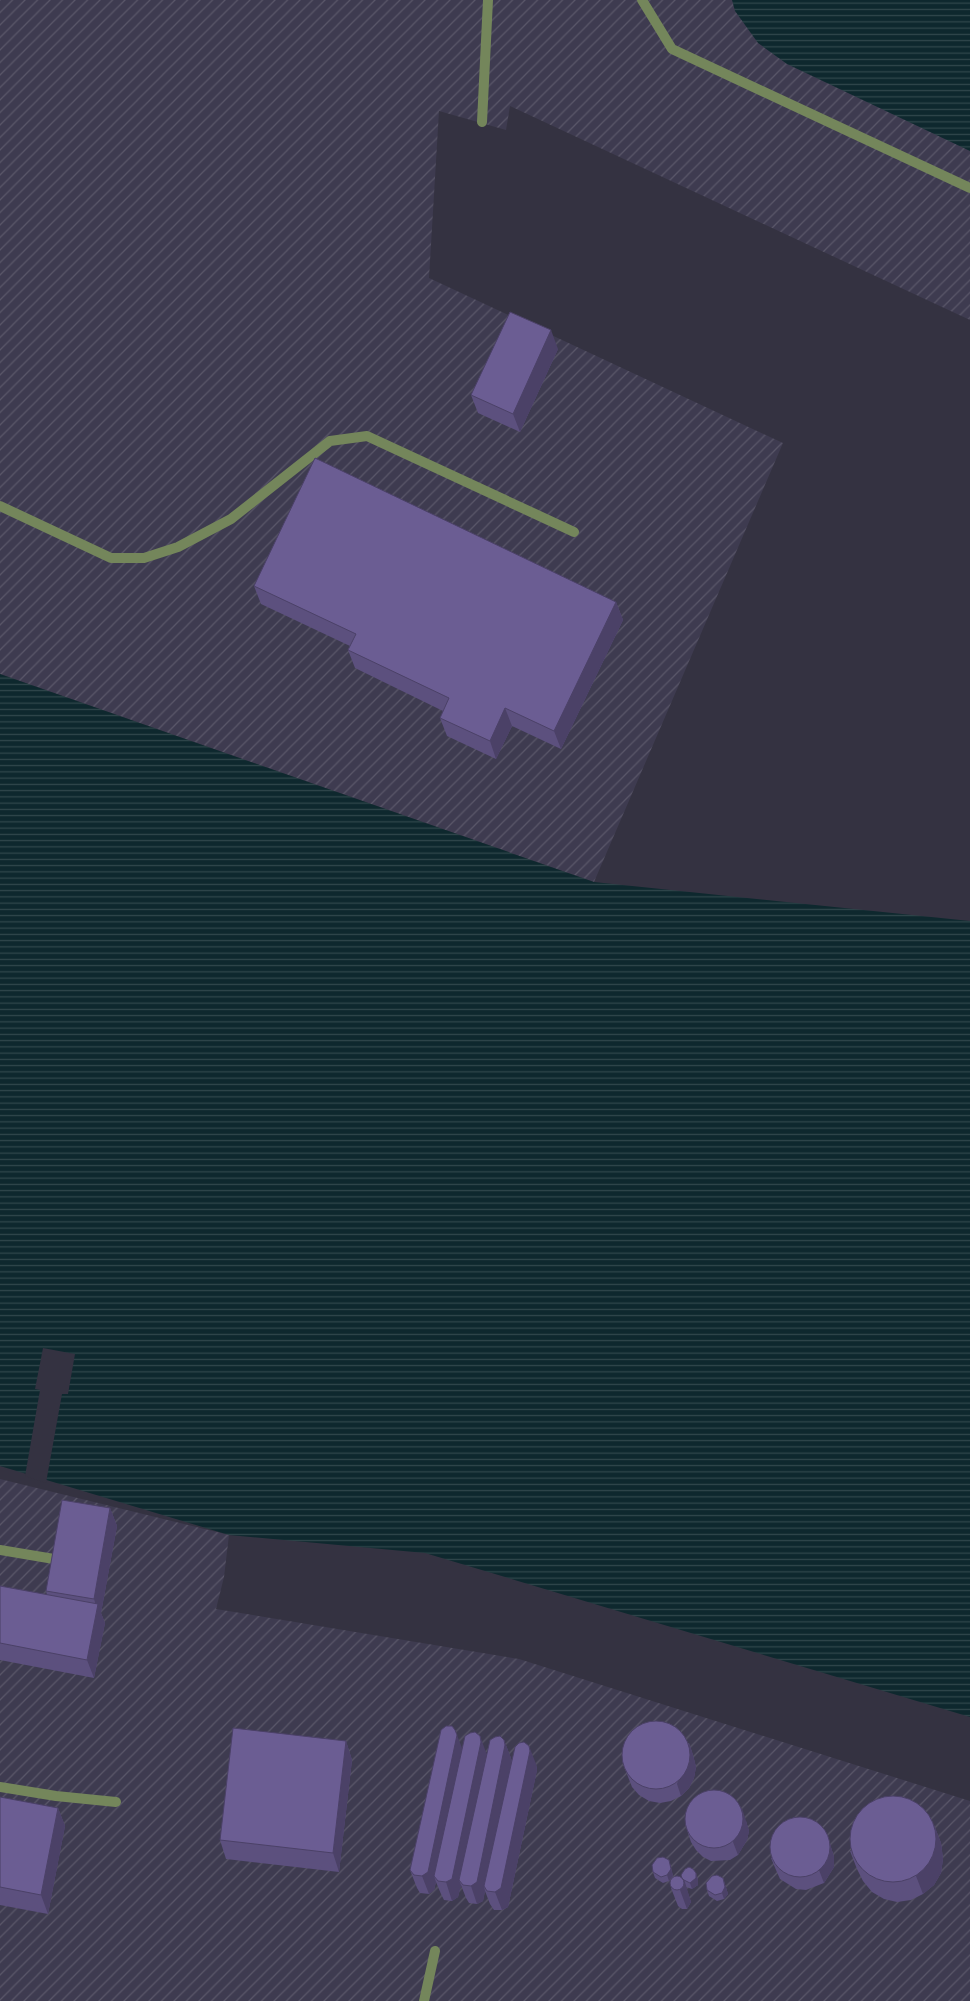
<svg xmlns="http://www.w3.org/2000/svg" width="970" height="2001" viewBox="0 0 970 2001" font-family="Lato,sans-serif">
<style>
.industrial{fill:url(#industrial-furrows)}
.water{fill:url(#water-rules)}
.pier{fill:#343241}
.lines{fill:none;stroke-linecap:round;stroke-linejoin:round}
.lane{stroke:#74865b;stroke-width:10}
.wall{fill:#5c507e}
.shaded-wall{fill:#4b4167}
.building{fill:#6b5d93;stroke:#4b4167}
</style>
<defs>
<pattern id="industrial-furrows" width="10" height="10" patternUnits="userSpaceOnUse" patternTransform="scale(1.25)"><rect width="10" height="10" fill="#3e3b50"/><path d="M-1 1l2-2M0 10L10 0M9 11l2-2" fill="none" stroke="#5a5769"/></pattern>
<pattern id="water-rules" width="6" height="5" patternUnits="userSpaceOnUse" patternTransform="scale(1.25)"><rect width="6" height="5" fill="#0e282e"/><path d="M0 2.5h6" fill="none" stroke="#31474c"/></pattern>
</defs>
<rect width="100%" height="100%" fill="#343241"/>
<path class="industrial" d="M0 0H970V320L510 106 506 130 439 111 429 278 783 443 594 882 0 674Z
M0 1479 229 1535 224 1577 216 1609 519 1659 970 1801V2001H0Z"/>
<path class="water" d="M732 0H970V151L787 64 758 43 735 11Z
M0 674 594 882 970 921V1717L425 1553 229 1535 0 1466Z"/>
<path class="pier" d="M43 1348 75 1354 68 1394H62L46 1483 25 1476 40 1390 35 1389Z"/>
<g class="lines">
<path class="lane" d="M642 0 672 49 970 188
M482 122 488 0
M0 506 111 558H144L178 547 231 519 330 441 367 436 574 532
M0 1550 54 1559
M0 1787 56 1796 116 1802
M424 2001 435 1951"/>
</g>
<path class="wall" d="M558 349 520 432 478 413 471 395Z
M254 586 616 602 623 620 561 749 512 726 496 759 447 736 440 718 443 711 355 668 348 650 350 646 261 604Z
M110 1508 117 1526 101 1613 105 1623 94 1678 0 1660V1586L47 1595 46 1591Z
M504 1740 512 1761 536 1764 537 1770 508 1907 502 1910H494L490 1904 485 1891 483 1901 477 1904 469 1903 466 1898 461 1885 458 1897 452 1901 444 1900 441 1894 436 1882 434 1890 429 1894 420 1893 417 1888 410 1870 462 1750 487 1756Z
M346 1741 352 1760 339 1872 226 1859 220 1840Z
M689 1743 693 1755 696 1767 694 1778 689 1788 681 1796 671 1801 660 1803 649 1801 639 1795 632 1787 623 1764Z
M0 1797 58 1808 65 1826 48 1914 0 1905Z
M746 1821 749 1831 747 1840 738 1855 730 1860 711 1861 703 1857 696 1850 691 1842 687 1830Z
M934 1825 941 1843 943 1859 941 1873 934 1885 923 1894 911 1900 897 1902 884 1899 872 1892 863 1881 857 1869 850 1851Z
M827 1834 834 1857V1867L824 1883 806 1890 796 1889 780 1879 776 1870 771 1858Z
M669 1860 673 1876 669 1881 663 1883 655 1878 653 1872Z
M696 1873 698 1880V1885L692 1889 686 1887 691 1902 687 1909H682L678 1906 671 1888 682 1878Z
M723 1878 728 1894 724 1899 717 1901 709 1896 707 1890Z"/>
<path class="shaded-wall" d="M551 330 558 349 520 432 513 414Z
M616 602 623 620 561 749 554 731Z
M505 708 512 726 496 759 490 741Z
M110 1508 117 1526 101 1613 105 1623 94 1678 87 1660 97 1609 94 1599Z
M455 1730 464 1753 434 1876 436 1882 434 1890 429 1894 422 1876Z
M480 1736 487 1755 488 1760 459 1880 461 1885 458 1897 452 1901 446 1882Z
M504 1740 511 1758 512 1763 484 1886 485 1891 483 1901 477 1904 471 1886Z
M346 1741 352 1760 339 1872 333 1853Z
M689 1743 693 1755 696 1767 694 1778 689 1788 681 1796 677 1784Z
M529 1746 536 1764 537 1770 508 1907 502 1910 495 1892Z
M58 1808 65 1826 48 1914 41 1895Z
M742 1808 746 1821 749 1831 747 1840 738 1855 733 1842Z
M934 1825 941 1843 943 1859 941 1873 934 1885 923 1894 916 1876Z
M827 1834 834 1857V1867L824 1883 819 1870Z
M669 1860 673 1876 669 1881 667 1875Z
M696 1873 698 1880V1885L692 1889 690 1883Z
M723 1878 728 1894 724 1899 722 1893Z
M684 1879 691 1902 687 1909 680 1890Z"/>
<path class="building" d="M510 312 551 330 513 414 471 395Z
M315 458 616 602 554 731 505 708 490 741 440 718 449 698 348 650 356 634 254 586Z
M62 1500 110 1508 94 1599 46 1591Z
M0 1586 98 1604 87 1660 0 1643Z
M622 1755a34 34 0 1 1 68 0a34 34 0 1 1-68 0Z
M446 1726H452L455 1730 457 1735 428 1872 422 1876 414 1875 410 1870 441 1730Z
M233 1728 346 1741 333 1853 220 1840Z
M475 1732 480 1736 481 1742 452 1879 446 1882 438 1881 434 1876 465 1736 470 1733Z
M500 1736 504 1740 505 1745 477 1882 471 1886 463 1885 459 1880 490 1740 495 1737Z
M524 1742 529 1746 530 1751 501 1888 495 1892 487 1891 484 1886 515 1747 519 1743Z
M685 1819a29 29 0 1 1 58 0a29 29 0 1 1-58 0Z
M850 1839a43 43 0 1 1 86 0a43 43 0 1 1-86 0Z
M0 1797 58 1808 41 1895 0 1887Z
M770 1847a30 30 0 1 1 60 0a30 30 0 1 1-60 0Z
M663 1857 669 1860 671 1869 667 1875 661 1877 653 1872 652 1865 657 1858Z
M689 1867 693 1869 696 1873V1878L690 1883 684 1880 682 1878 681 1875 685 1869Z
M717 1875 723 1878 725 1887 722 1893 715 1895 707 1890 706 1883 712 1876Z
M670 1883a7 7 0 1 1 14 0a7 7 0 1 1-14 0Z"/>
</svg>
